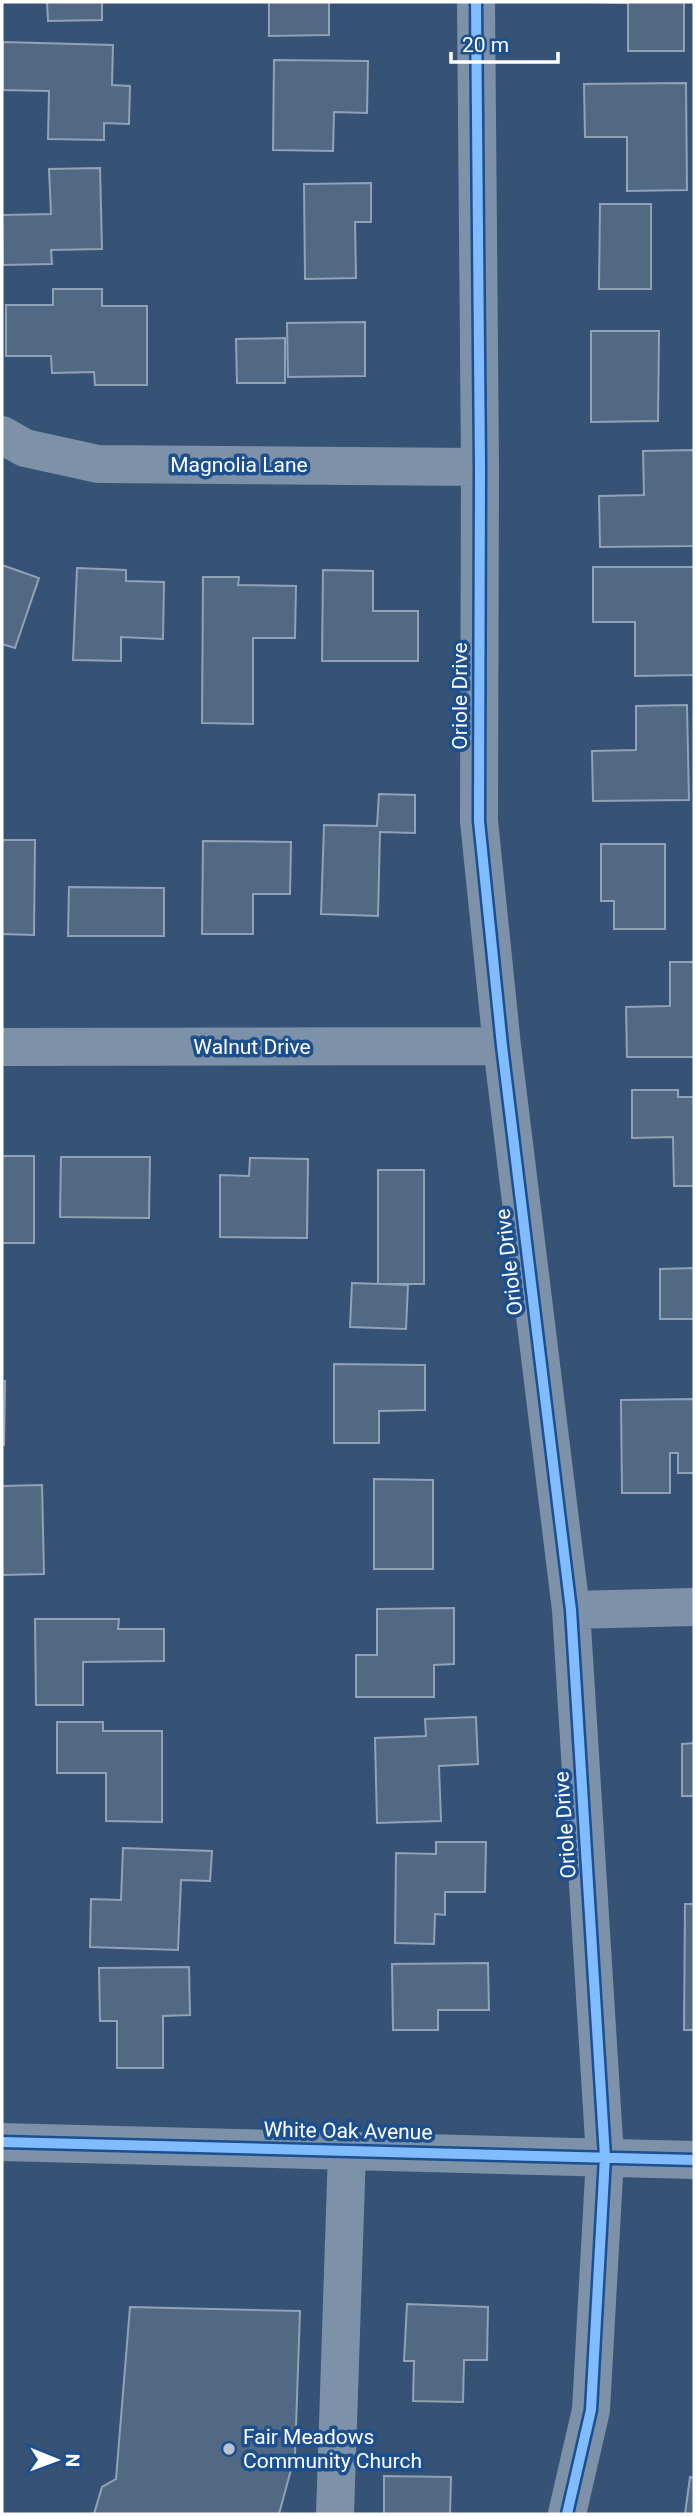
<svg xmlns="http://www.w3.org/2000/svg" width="696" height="2516" viewBox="0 0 696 2516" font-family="Roboto,sans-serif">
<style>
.building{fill:#526984;stroke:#92a2b6;stroke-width:2}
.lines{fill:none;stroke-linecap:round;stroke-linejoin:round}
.minor{stroke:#7d92a8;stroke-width:38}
.cycleway-casing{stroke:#1b4f8f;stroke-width:15}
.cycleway{stroke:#80bcff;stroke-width:10}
.poi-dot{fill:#b9c2ce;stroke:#1b4f8f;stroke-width:2.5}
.labels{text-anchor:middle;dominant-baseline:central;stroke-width:7;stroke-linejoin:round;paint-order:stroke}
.street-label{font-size:21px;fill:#fff;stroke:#1b4f8f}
.poi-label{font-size:21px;fill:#fff;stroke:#1b4f8f;text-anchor:start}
</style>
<rect width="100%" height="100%" fill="#365274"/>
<path class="building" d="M47 2H102V20L48 21Z
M269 2H329V35L269 36Z
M589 2H684V51H628V3Z
M3 42 113 45 112 85 130 86 129 124 104 123V140L48 139 49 91 3 90Z
M274 60 368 61 367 113 334 112 333 151 273 150Z
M686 83 687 190 627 191V137H585L584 84Z
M100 168 102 249 51 250 52 264 3 265 2 215 51 214 49 169Z
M371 183V222H355L356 278 305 279 304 184Z
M600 204H651V289H599Z
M53 289H102V306H147V385H95L94 372 52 373 51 356H6V305H53Z
M365 322V376L288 377 287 323Z
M591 331H659L658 421 591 422Z
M285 338V383H237L236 339Z
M694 450V546L600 547 599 496 644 495 643 451Z
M2 565 39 578 15 648 2 644Z
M593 567H694V675L635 676V622H593Z
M77 568 126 570V581L164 582 163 639 121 637V661L73 660Z
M323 570 373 571V611H418V661H322Z
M203 577H239L238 585 296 586 295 638H253V724L202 723Z
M687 705 689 800 593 801 592 751 636 750V706Z
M379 794 415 795V833L380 832 378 916 321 914 324 825 377 826Z
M2 840H35L34 935 2 934Z
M203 841 291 842 290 894H253V934H202Z
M601 844H665V929H614V901H601Z
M69 887 164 888V936H68Z
M670 962H694V1057H627L626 1007 670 1006Z
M632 1090H678V1097H694V1186H674L673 1137 632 1138Z
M2 1156H34V1243H2Z
M61 1157H150L149 1218 60 1217Z
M250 1158 308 1159 307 1238 220 1237V1175L249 1176Z
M378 1170H424V1284H378Z
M694 1268V1319H660V1269Z
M352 1283 408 1285 406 1329 350 1327Z
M334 1364 425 1365V1410L379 1411V1443H334Z
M2 1381H5L4 1445H2Z
M694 1399V1473H678V1453H670V1493H622L621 1400Z
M374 1479 433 1480V1569H374Z
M42 1485 44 1574 2 1575V1486Z
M454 1608V1664L434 1665V1697H356V1655H377V1609Z
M35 1619H119L118 1629H164V1661L83 1662V1705H36Z
M476 1717 478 1764 439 1766 441 1821 377 1823 375 1738 426 1736 425 1719Z
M57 1722H103V1731H162V1822L106 1821V1773H57Z
M694 1743V1796H682V1744Z
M436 1842H486L485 1892H445V1915L435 1914 434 1944 395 1943 396 1853 436 1854Z
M123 1848 212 1851 210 1881 181 1880 178 1950 90 1947 91 1899 121 1900Z
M685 1904H694V2030H684Z
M488 1963 489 2010H438V2030H393L392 1964Z
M189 1967 190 2015 163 2016V2068H117V2021H100L99 1968Z
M407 2304 488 2307 487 2360H464L463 2402 413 2401 414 2361H404Z
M130 2307 300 2311 295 2455 279 2514H94L102 2487 116 2479Z
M384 2476 451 2477 450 2514H384Z
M690 2477 694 2478V2514H685Z"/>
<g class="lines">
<path class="minor" d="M476 2 480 467 479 821 502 1046 571 1610 605 2157 591 2410 567 2514
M2 435 25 448 98 464 480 467
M2 1047 502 1046
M571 1610 694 1607
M2 2142 694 2160
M335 2514 347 2151"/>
<g class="cycleway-casing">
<path id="cycleway" d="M476 2 480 467 479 821 502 1046 571 1610 605 2157 591 2410 567 2514
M2 2142 694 2160"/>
</g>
<use href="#cycleway" class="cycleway"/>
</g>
<circle class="poi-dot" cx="229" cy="2449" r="7"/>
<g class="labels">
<g class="street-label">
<text x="239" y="465">Magnolia Lane</text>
<text transform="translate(460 696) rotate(-90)">Oriole Drive</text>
<text x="252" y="1047">Walnut Drive</text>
<text transform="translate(509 1262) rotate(-97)">Oriole Drive</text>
<text transform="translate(565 1825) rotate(-94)">Oriole Drive</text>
<text transform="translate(348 2131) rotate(1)">White Oak Avenue</text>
</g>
<g class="poi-label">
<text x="243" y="2437">Fair Meadows<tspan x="243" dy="24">Community Church</tspan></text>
</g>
</g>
<rect width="696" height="2516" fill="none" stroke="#ffffff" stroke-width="7"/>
<g transform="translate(56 2460) rotate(91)" stroke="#1b4f8f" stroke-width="5" paint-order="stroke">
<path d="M0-5L12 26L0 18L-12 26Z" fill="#ffffff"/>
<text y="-10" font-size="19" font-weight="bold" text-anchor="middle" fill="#ffffff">N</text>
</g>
<path d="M451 52v10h107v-10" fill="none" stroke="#ffffff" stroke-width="3.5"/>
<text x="462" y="52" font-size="21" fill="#ffffff" stroke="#1b4f8f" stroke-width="5" paint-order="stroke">20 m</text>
</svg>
